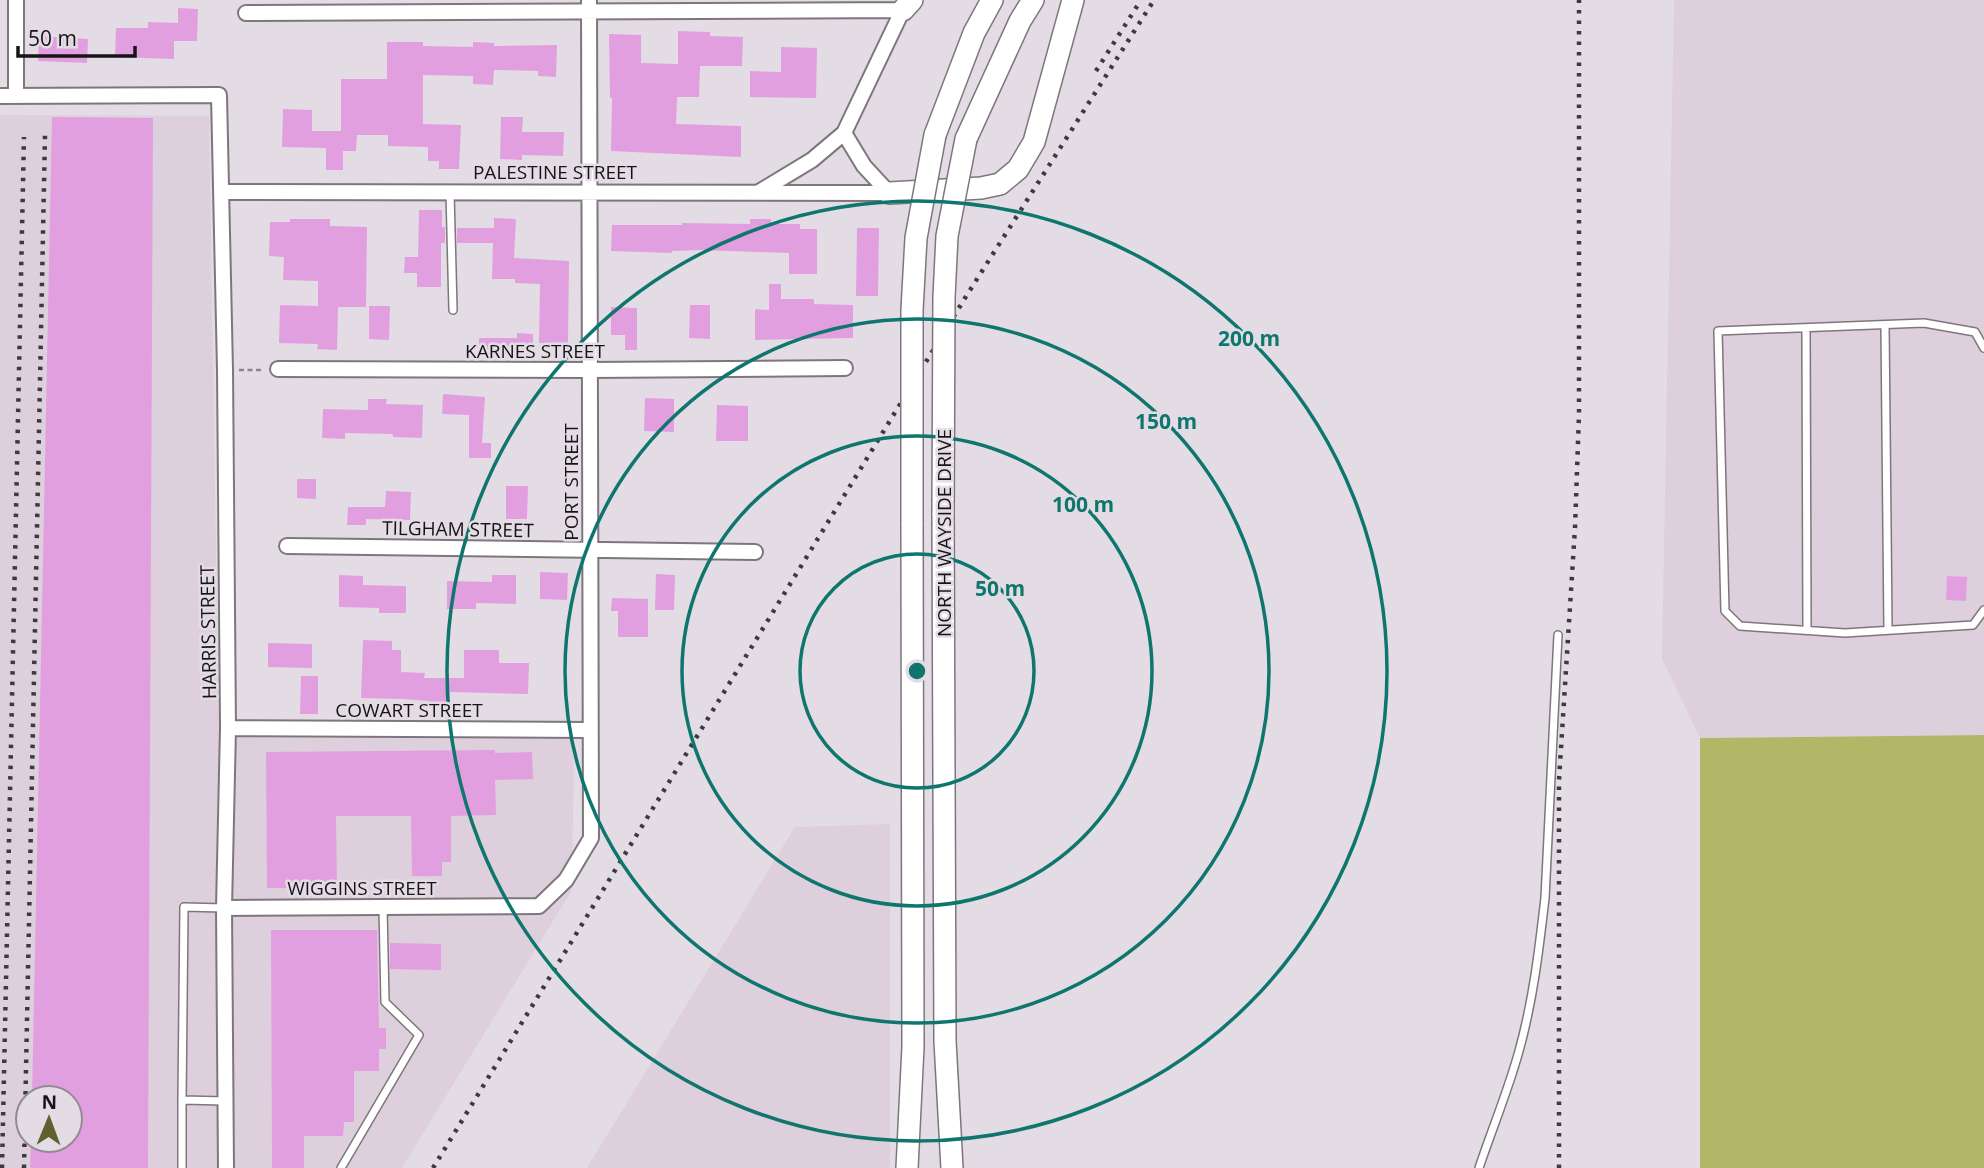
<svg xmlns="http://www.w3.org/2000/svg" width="1984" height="1168" viewBox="0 0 1984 1168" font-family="'Open Sans',sans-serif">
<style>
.built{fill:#ddcfdc;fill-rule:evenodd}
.green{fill:#b1b766}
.building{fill:#e29fe0}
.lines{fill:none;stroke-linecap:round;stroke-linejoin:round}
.lane-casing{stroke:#7e767d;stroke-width:10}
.street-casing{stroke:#7e767d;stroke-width:18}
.primary-casing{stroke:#7e767d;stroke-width:24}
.path{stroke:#898489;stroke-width:2.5;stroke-dasharray:5 3.5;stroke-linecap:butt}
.lane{stroke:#fff;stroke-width:7}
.street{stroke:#fff;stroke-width:14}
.primary{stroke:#fff;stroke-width:21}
.rail{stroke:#3d3a3d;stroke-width:4.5;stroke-dasharray:3.5 7;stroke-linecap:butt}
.primary-bridge-casing{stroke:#7e767d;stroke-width:24;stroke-linecap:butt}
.primary-bridge{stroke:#fff;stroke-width:21}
.ring{fill:none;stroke:#0f766e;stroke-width:3.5}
.labels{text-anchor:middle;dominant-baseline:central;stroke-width:5;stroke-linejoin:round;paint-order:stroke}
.street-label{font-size:19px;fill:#161416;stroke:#e4dce4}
.centre{fill:#0f766e;stroke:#e4dce4;stroke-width:3.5}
.ring-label{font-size:21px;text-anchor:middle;font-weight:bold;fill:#0f766e;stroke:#e4dce4;stroke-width:5;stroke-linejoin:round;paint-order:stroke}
</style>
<rect width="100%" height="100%" fill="#e4dce4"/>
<path class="built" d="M1674 0H1984V735L1700 738 1662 659Z
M0 115 209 116 219 737 574 739 572 890 402 1168H0ZM28 1098H70V1140H28Z
M890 824V1168H587L795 827Z"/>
<path class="green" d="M1984 735V1168H1700V738Z"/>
<path class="building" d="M178 8 198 9 197 41H174V59L115 57 116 28H148V22L178 23Z
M678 31 710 32V36L743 37 742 66H700L699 97H677L676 124 741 126V157L611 151 612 98H610L609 34 641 35V63L678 64Z
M39 36 88 39 87 63 38 61Z
M387 42H423V46L473 47V42L494 43V46L557 45 556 77 538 76V71L494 70 493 85 473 84V76L423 75V124L461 125 459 169H439V161H428V147L388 146V135H357L356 151H343V170H326V148L282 147 283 109 312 110V131H341V79H387Z
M781 47 817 48 816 98 750 97V71L781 72Z
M52 117 153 118 148 1168H30L31 1140H70V1098H32Z
M501 117H523L522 132H564L563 156 522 155V160L500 159Z
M419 210H442V227H445V243H441V287H417V273H404L405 257H418Z
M494 218 516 219 514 258 569 261 568 343H539L540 284 515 283V279H492L493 243H457V228H494Z
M290 219H330V226L367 227 366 307H338L337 350 317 349 318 344 279 343 280 305 318 306V281L283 280 284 257 269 256 270 222H290Z
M750 219H771V224H800V229H817V274H789V253L701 250 672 251V253L611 251 612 225H682V223L750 224Z
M857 228H879L878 296H856Z
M769 284H781V299H814V304L853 305V338L755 340V309L769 310Z
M690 305H710V339L689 338Z
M369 306H390L389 340 369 339Z
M611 307 637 308V350H625V335H611Z
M517 333 533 334V351H498V354H479V338H517Z
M443 394 485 397 482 443H491V458H469V415L442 414Z
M645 398 674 399V432L644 431Z
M368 399H387L386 404 423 405 422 438 393 437V434L345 433V439L322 438 323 409 368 410Z
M717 405 748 406V441H716Z
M297 479H316V499L297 498Z
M506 486H528L527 519H506Z
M386 491 411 492 410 520 366 519V525H347L348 507H385Z
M540 572 568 573 567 600 540 599Z
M656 574 675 575 674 610H655Z
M339 575 363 576V585L406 586V613H379V608L339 607Z
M492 575H516V604L476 603V609H447V581L492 582Z
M1947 576 1967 577 1966 601 1946 600Z
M612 598 648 599V637H618V611H611Z
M363 640 392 641V650H401V672L425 673 424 678H464V650H499V663H529L528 694 450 692V704H429V701L403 699 361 698Z
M268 643 312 644V668L268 667Z
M301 676H318V714H300Z
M495 750V753L532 752 533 779 495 780 496 815 451 816V862H442V876H412L411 816H336L337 888H267L266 752Z
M271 930H377L379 1028H386V1049H379V1071H354V1122H344L343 1136H304V1168H272Z
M390 943 441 944V970L390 969Z"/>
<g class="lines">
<g class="lane-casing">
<path id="lane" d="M450 192 453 310
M1885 325 1888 630
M1806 328 1807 630
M1984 348 1975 332 1924 323 1718 331 1725 611 1740 626 1845 633 1973 625 1984 610
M224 908 184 907 182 1100 225 1101
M182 1100V1168
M341 1168 419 1035 385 1002 383 907
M1479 1168C1492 1129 1508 1091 1519 1051 1533 1001 1539 950 1545 898L1558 635"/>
</g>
<g class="street-casing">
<path id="street" d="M246 13 903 10
M16 95V0
M0 96 219 95 225 370 228 728 224 908 226 1168
M844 133 864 166 889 193
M222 192 889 193
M759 192 812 160 844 133 905 5
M278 369 590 370 845 368
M287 546 755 552
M228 728 589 730
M224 908 539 906 566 880 591 838 589 0"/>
</g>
<g class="primary-casing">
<path id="primary" d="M903 10 912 0
M935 135 974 33 992 0
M966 139 1020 21 1033 0
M889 193 981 188 1000 184 1018 169 1034 142 1073 0
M943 513 945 1041 952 1168
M907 1168 913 1047 912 523"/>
</g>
<path class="path" d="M239 370H264"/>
<use href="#lane" class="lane"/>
<use href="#street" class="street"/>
<use href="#primary" class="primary"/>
<path class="rail" d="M1096 71 1141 0
M2 1168 24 137
M24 1168 45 135
M433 1168 965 298 1154 0
M1559 1168V780L1575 528 1579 414V0"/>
<g class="primary-bridge-casing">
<path id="primary-bridge" d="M943 513 944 297 947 236 966 139
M912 523V310L916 238 935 135"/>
</g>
<use href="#primary-bridge" class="primary-bridge"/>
</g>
<g class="ring">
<circle cx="917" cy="671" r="117"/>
<circle cx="917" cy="671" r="235"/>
<circle cx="917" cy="671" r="352"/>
<circle cx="917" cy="671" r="470"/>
</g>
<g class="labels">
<g class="street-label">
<text x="555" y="172">PALESTINE STREET</text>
<text x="535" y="351">KARNES STREET</text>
<text transform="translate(571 482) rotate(-90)">PORT STREET</text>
<text transform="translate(458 529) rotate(1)">TILGHAM STREET</text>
<text transform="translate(944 533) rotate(-90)">NORTH WAYSIDE DRIVE</text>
<text transform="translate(208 632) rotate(-91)">HARRIS STREET</text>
<text x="409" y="710">COWART STREET</text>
<text x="362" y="888">WIGGINS STREET</text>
</g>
</g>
<circle cx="917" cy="671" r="10" class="centre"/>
<g class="ring-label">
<text x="1249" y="346">200 m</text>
<text x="1166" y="429">150 m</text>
<text x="1083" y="512">100 m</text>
<text x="1000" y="596">50 m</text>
</g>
<g transform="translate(49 1119) rotate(1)"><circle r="33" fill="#e4dce4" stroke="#928c92" stroke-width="2"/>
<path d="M0-5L12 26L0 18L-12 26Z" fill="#5d612e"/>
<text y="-10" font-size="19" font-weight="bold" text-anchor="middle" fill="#161416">N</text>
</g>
<path d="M18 46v10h117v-10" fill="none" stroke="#161416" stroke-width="3.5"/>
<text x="28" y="46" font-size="21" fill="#161416" stroke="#e4dce4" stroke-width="5" paint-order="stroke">50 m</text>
</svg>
